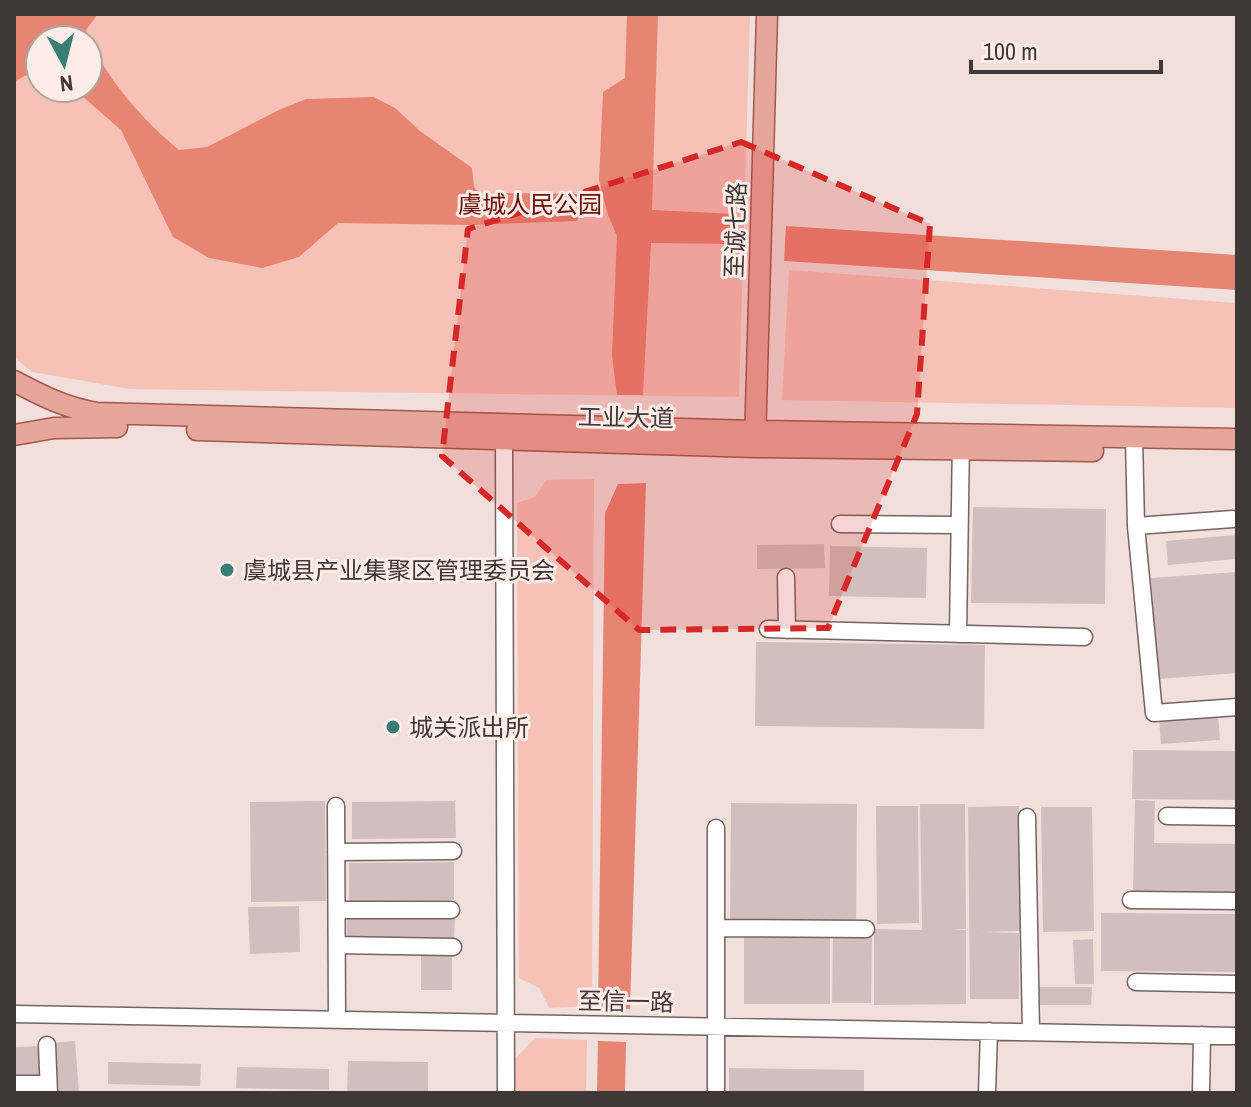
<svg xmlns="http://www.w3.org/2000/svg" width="1251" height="1107" viewBox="0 0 1251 1107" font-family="'Archivo Narrow','Noto Sans SC',sans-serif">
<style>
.green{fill:#f6c1b6;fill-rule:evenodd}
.water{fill:#e88472}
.building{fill:#d0bfbc}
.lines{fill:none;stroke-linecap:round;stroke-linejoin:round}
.minor-casing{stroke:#736461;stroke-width:19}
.major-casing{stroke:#a1594d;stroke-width:23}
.minor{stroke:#fff;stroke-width:16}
.major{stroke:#e6a69b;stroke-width:20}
.marked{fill:#d62828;fill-opacity:0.2;stroke:#d62828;stroke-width:6;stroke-dasharray:16 10;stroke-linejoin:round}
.poi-dot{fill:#397e72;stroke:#fdece8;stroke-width:3}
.labels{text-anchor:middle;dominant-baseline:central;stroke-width:6;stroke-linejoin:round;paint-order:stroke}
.park-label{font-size:24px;fill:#6b1005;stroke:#fdece8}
.street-label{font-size:24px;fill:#3f3837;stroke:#fdece8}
.poi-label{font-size:24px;fill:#3f3837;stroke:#fdece8;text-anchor:start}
</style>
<rect width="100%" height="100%" fill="#f0dfdb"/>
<path class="green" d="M14 14H750L739 397 130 389 32 372 14 357ZM40 40H88V88H40Z
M789 270 1237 303V408L782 400Z
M594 479 592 1006 549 1008 539 988 519 978 517 503 535 497 546 480Z
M535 1038 587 1040 586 1093H515V1059Z"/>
<path class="water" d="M14 14H98L86 30C102 75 143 120 179 150L207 147 279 110 306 99 374 97 395 108 420 131 472 168 474 187 484 197 507 193 583 194 586 210 576 221 471 225 338 223 299 257 262 268 209 258 173 237 121 130 73 88H88V40H40V75L30 73 14 82Z
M627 14H658L652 210 736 214 735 244 651 243 643 395H617L612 355 617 236 608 215 599 180 603 92 625 78Z
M786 226 1237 255V290L784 261Z
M646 483 630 1009 598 1008 605 513 618 484Z
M598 1041 626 1042 625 1093H597Z"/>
<path class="building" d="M973 507 1106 509 1105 604 971 603Z
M1236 535 1237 559 1168 565 1166 541Z
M824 544 825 568 757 569V545Z
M830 546 927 548 926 598 829 596Z
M1237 572V673L1158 679 1151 578Z
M756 642 985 645 984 729 755 726Z
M1218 715 1220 740 1161 744 1159 719Z
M1133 750 1237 751V800L1132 799Z
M1135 800 1155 801 1154 843 1237 844V893L1133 891Z
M325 801 326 901 251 902 250 802Z
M455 801 456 838 352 839V802Z
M731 803 857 804 856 925 730 924Z
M920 804H965L966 929 953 930H966V1004L874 1005V929L922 930Z
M876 806H918L919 923 877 924Z
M1019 806 1021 931 979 932 1019 933V999H970L968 807Z
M1041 807H1092L1094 931 1043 932Z
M454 862V900L349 901V863Z
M299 906 300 952 250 954 248 907Z
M1101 913 1237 914V972L1101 971Z
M347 917 455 919 454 940 347 938Z
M744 934 830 935V1004H744Z
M833 935H872L871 1003H832Z
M1093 939 1094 984H1075L1073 940Z
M421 955 452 956V990H421Z
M1039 987H1092L1091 1005H1039Z
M75 1041 79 1093H53L50 1043Z
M45 1046V1078L14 1079V1047Z
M348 1061 428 1062V1093H347Z
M108 1062 201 1064 200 1086 108 1084Z
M237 1067 329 1069V1090L236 1088Z
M729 1068 864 1070V1093H729Z"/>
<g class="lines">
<g class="minor-casing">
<path id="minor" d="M1134 437 1136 526 1154 713 1237 707
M504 441 506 1093
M840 524 959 525
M1136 526 1233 519
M786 577 787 630
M768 629 1084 637
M958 634 961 440
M336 806 337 1020
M1167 816 1237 817
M1027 817 1031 1032
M336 852 453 851
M1131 900 1237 901
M337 910H451
M717 928 866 929
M337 945 453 947
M1136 982 1237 984
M14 1014 1237 1036
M47 1045 49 1093
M14 1084H48
M716 1093V828
M987 1093 989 1031
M1201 1093 1202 1035"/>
</g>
<g class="major-casing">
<path id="major" d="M14 381C42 396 66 408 97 413L755 431 1237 439
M197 430 755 447 1093 451
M14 435 54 428 117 427
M755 443 767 14"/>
</g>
<use href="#minor" class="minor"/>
<use href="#major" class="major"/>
</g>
<path class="marked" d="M741 142 930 224 917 414 828 628 639 630 442 456 468 229Z"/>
<g class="poi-dot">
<circle cx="227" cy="570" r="8"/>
<circle cx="393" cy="727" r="8"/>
</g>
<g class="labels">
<g class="park-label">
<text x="530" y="204">虞城人民公园</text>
</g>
<g class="street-label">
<text transform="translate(735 230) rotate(-88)">至诚七路</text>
<text transform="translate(626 417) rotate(1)">工业大道</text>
<text transform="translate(626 1001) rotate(1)">至信一路</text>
</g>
<g class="poi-label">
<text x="243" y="570">虞城县产业集聚区管理委员会</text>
<text x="409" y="727">城关派出所</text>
</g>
</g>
<rect width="1251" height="1107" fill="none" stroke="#3f3837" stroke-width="32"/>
<g transform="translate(64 64) rotate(173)"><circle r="38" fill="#fdece8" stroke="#b1a4a1" stroke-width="2"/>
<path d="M0-6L14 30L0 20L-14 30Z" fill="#397e72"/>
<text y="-12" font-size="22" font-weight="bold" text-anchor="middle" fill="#3f3837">N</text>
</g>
<path d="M971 60v12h190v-12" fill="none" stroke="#3f3837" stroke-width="4"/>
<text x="983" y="60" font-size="24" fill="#3f3837" stroke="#fdece8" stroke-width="6" paint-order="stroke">100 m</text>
</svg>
